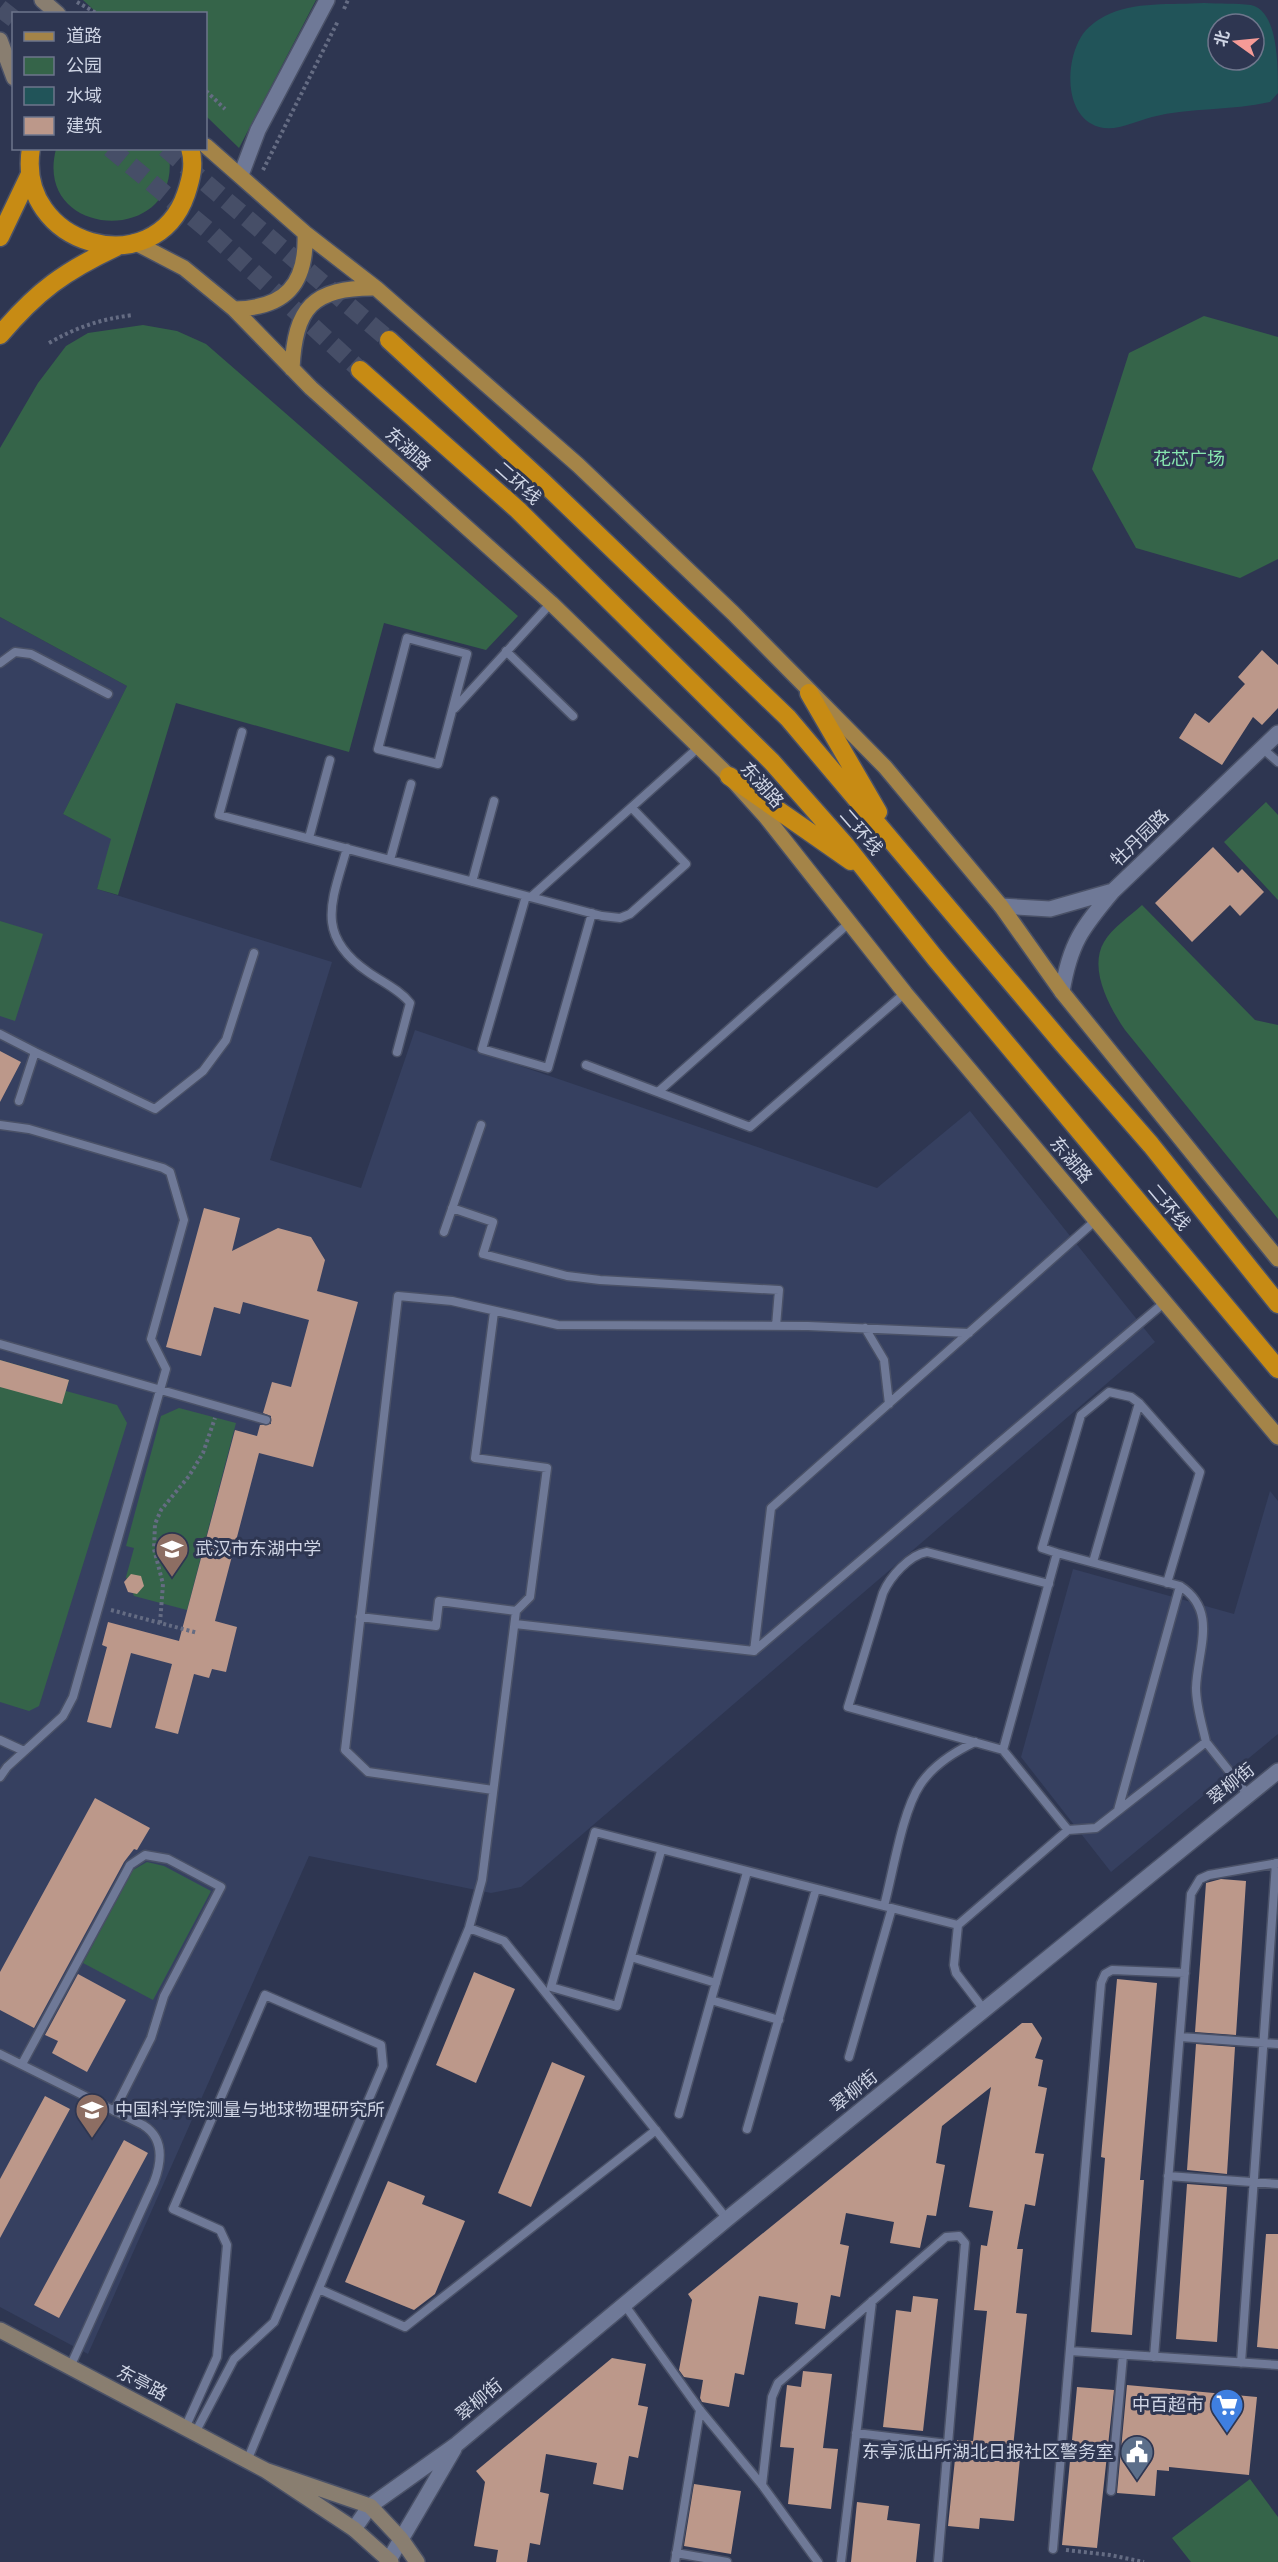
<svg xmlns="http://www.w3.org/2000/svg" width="1278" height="2562" viewBox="0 0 1278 2562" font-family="Helvetica,'Noto Sans SC',sans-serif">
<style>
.built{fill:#364060}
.green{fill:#356449}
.water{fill:#215459;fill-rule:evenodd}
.building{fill:#bc988a}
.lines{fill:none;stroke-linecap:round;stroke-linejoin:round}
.highway-tunnel{stroke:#464e67;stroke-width:18;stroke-dasharray:18 9;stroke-linecap:butt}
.lane-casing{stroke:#4a5167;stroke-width:11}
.street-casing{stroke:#4a5167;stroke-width:18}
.secondary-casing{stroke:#4a5167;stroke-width:18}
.primary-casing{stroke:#4a5167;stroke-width:18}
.highway-casing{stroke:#4a5167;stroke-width:21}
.path{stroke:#656c83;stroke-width:4;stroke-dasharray:3 3;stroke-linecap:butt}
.lane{stroke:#6f7997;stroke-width:8}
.street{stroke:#6f7997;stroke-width:15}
.secondary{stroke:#897e70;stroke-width:15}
.primary{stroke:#a48448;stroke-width:15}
.highway{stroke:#c78b14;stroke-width:18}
.labels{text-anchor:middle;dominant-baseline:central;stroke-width:6;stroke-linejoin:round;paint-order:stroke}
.street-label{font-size:18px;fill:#cfd5e5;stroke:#2e3651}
.park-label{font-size:18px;fill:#87e7af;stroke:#2e3651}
.poi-label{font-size:18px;fill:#cfd5e5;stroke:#2e3651;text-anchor:start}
</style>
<rect width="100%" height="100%" fill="#2e3651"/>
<path class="built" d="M0 617 127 686 63 814 112 839 97 889 332 962 270 1160 361 1188 415 1030 877 1188 970 1111 1155 1342 521 1887 491 1893 309 1856 88 2354 0 2307Z
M1270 1491 1278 1501V1734L1111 1872 1021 1757 1073 1569 1234 1614Z"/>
<path class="green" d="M83 0H316L239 148 206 116V14L97 13Z
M168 149C188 247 32 242 56 149Z
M1204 316 1278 337V559L1240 578 1136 548 1092 469 1129 353Z
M143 325 177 331 206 344 518 616 486 650 384 623 349 752 176 703 118 895 97 889 111 839 63 814 127 686 0 617V448L38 383 66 346 88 333Z
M1266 802 1278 815V900L1224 842Z
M1142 905 1255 1020 1278 1025V1219L1125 1030C1110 1008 1088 969 1104 942 1112 928 1130 916 1142 905Z
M0 921 43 934 15 1021 0 1016Z
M0 1360 69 1380 66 1391 117 1405 127 1423 39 1706 29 1711 0 1702Z
M179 1408 236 1423 187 1610 134 1596 126 1577 134 1548 126 1546 161 1416Z
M147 1862 164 1866 211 1891 153 2000 83 1963 133 1870Z
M1250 2479 1278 2517V2562H1191L1172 2538Z"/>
<path class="water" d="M1204 3C1219 4 1236 3 1251 5 1278 11 1278 64 1278 93L1270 102C1231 111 1191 107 1152 117 1136 121 1116 132 1099 127 1064 117 1065 63 1081 37 1086 28 1097 20 1105 16 1133 1 1173 5 1204 3ZM1218 24H1254V60H1218Z"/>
<path class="building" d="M1262 650 1278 665V708L1262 725 1253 717 1222 765 1179 738 1195 713 1209 723 1245 684 1238 677Z
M1213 847 1238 873 1242 869 1264 892 1240 916 1230 905 1192 942 1155 903Z
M0 1051 21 1062 0 1102Z
M204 1208 240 1218 232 1251 278 1228 311 1237 325 1260 317 1291 358 1302 313 1467 259 1453 215 1621 237 1627 226 1672 212 1669 209 1678 194 1674 178 1734 155 1728 172 1664 131 1653 111 1728 87 1722 107 1647 102 1645 108 1622 179 1641 235 1430 257 1436 260 1425 271 1424V1416L263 1413 272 1382 291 1387 309 1320 243 1302 240 1314 214 1307 201 1356 166 1347Z
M0 1360 69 1380 62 1404 0 1387Z
M131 1574 141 1576 144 1586 137 1594 128 1592 124 1582Z
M95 1798 150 1828 137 1850 134 1849 124 1862 34 2028 0 2010V1972Z
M1221 1879 1246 1881 1236 2035 1195 2032 1206 1883Z
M474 1972 515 1989 476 2083 436 2065Z
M78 1974 126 2000 87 2072 52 2053 58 2041 45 2035Z
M1117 1979 1157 1983 1140 2180H1144L1132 2335 1091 2332 1105 2158 1101 2157Z
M1022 2023H1032L1042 2038 1035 2058 1043 2060 1038 2086 1047 2088 1035 2153 1044 2154 1035 2206 1025 2204 1017 2249H1023L1016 2313 1027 2314 1012 2457 1020 2458 1014 2521 980 2518 979 2529 948 2526 957 2440 973 2441 987 2311 974 2310 981 2245 987 2246 993 2211 969 2207 991 2087 942 2126 936 2163 945 2165 936 2216 927 2215 920 2248 890 2243 894 2222 846 2213 840 2244 849 2246 840 2297 831 2295 825 2329 795 2324 798 2303 759 2296 744 2375 735 2373 729 2407 702 2402 700 2398 703 2380 684 2377 679 2370 692 2300 688 2294Z
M1196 2044 1235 2047 1227 2174 1187 2170Z
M552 2062 585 2076 531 2207 498 2193Z
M45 2096 70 2109 0 2238V2179Z
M124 2140 148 2153 59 2318 34 2305Z
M388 2181 425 2196 422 2204 465 2221 435 2294 414 2310 345 2282Z
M1187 2184 1227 2187 1217 2342 1176 2339Z
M1266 2234H1278V2349L1257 2347Z
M913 2296 938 2299 923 2431 883 2427 896 2310 911 2312Z
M612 2358 646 2364 638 2405 648 2407 638 2458 629 2456 623 2490 593 2484 597 2463 546 2454 540 2492 549 2494 540 2545 530 2543 527 2562H496L498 2550 474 2546 485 2482 476 2471Z
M803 2371 832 2374 823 2448 838 2449 831 2509 788 2504 794 2448 780 2447 787 2385 801 2387Z
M1127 2385 1257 2397 1249 2475 1169 2467V2471L1157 2470 1155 2496 1117 2493Z
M1077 2387 1114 2390 1097 2548 1062 2545Z
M694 2484 741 2491 731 2554 684 2546Z
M857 2502 889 2506 887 2520 920 2524 916 2562H851Z"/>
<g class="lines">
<path class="highway-tunnel" d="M0 8 14 19
M110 148 209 231 360 370
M165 148 389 340"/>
<g class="lane-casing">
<path id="lane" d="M407 638 467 654 438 764 378 749Z
M506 651 573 716
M0 663 15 652 31 654 108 694
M455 708 551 603
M242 732 219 815 602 916 620 918 630 914 686 864 632 808
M1262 748 1278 762
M309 838 330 760
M347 848C332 901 314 935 368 972 382 982 400 990 410 1003L397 1052
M390 860 411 784
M472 882 494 801
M526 896 482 1049 548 1068 592 913
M531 897 700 746
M0 1034 35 1052 19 1101
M35 1052 155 1109 203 1071 226 1040 254 953
M586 1065 750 1127 905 993
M658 1092 849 923
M0 1125 29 1129 163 1168 170 1172 184 1220 151 1339 166 1369 73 1697 63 1716 7 1767 0 1777
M452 1208 493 1222 483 1254 567 1276 600 1280 779 1290 776 1326
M444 1232 481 1125
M494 1312 475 1458 547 1468 530 1597 516 1611
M865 1328 884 1360 889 1404
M0 1344 266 1420
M1057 1553 1042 1548 1081 1415 1109 1392 1131 1397 1139 1403 1200 1472 1167 1583
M1093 1562 1139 1403
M515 1624 754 1651 1165 1302
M754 1651 771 1508 1096 1220
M0 1740 24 1751
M1003 1750 848 1707 883 1593C890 1577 909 1555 927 1552L1049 1584
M493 1790 368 1772 345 1750 398 1296 452 1301 558 1325 808 1326 969 1333
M1118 1810 1180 1586
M1068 1830 1003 1750 1057 1553 1180 1586C1219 1611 1197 1651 1196 1688 1196 1706 1202 1724 1206 1742
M661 1851 617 2006 551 1987 595 1832 958 1925
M884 1906C893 1873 902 1812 920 1785 933 1765 954 1752 975 1742
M469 1928 504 1941 727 2219
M631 1957 716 1983
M711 2000 779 2020
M985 2011 956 1973 954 1965 958 1925 1068 1830 1096 1828 1206 1742 1248 1795
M1180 2037 1278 2044
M0 2054 143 2125C164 2138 162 2161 154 2182L70 2367
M849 2057 892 1908
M22 2064 130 1865 145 1855 168 1859 221 1887 164 1996 151 2038 114 2111
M679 2114 747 1872
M747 2129 816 1889
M1168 2176 1278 2184
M319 2289 405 2327 656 2130
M624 2304 700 2410 762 2485 818 2562
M1070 2351 1278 2365
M1154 2357 1191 1894 1200 1879 1209 1875 1278 1863
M1241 2363 1276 1863
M185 2428 217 2357 227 2245 220 2230 173 2209 265 1995 381 2045 383 2066 274 2322 234 2359 195 2433
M856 2433 948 2444
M247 2461 469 1928 482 1880 516 1611 439 1601 436 1626 360 1617
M762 2485 772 2397 778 2383 946 2237 959 2236 965 2243 938 2562
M1111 2491 1123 2355
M1053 2549 1101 1983 1105 1974 1112 1970 1185 1973
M676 2553 727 2562
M675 2562 700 2410
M841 2562 872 2301"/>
</g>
<g class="street-casing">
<path id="street" d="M241 175 258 130 327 0
M1001 906 1050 909 1113 891 1278 733
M1062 992C1070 943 1082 928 1113 891
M354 2529 370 2506 457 2444 727 2219 1278 1771
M389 2560 454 2449"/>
</g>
<g class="secondary-casing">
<path id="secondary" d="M42 0 58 14
M0 40 14 78
M0 2330 265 2470
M391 2562 354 2529 265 2470 370 2506 401 2539 417 2562"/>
</g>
<g class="primary-casing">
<path id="primary" d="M206 146 305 233 376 288 578 465 733 613 885 767 1001 906 1062 992 1278 1259
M134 242 184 268 234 309 311 388 551 603 729 776 766 817 905 993 1278 1437
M234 309C285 308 307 285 305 233
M292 369C295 308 312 287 376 288"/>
</g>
<g class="highway-casing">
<path id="highway" d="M31 148C15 246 155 285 186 194 191 179 195 164 190 148
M0 237 30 174
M0 335C37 291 65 271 116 247
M389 340 543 482 788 718 1063 1044 1151 1145 1278 1304
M360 370 518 510 772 762 847 847 935 958 1278 1369
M809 693 878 812
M729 776 851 861"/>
</g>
<path class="path" d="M77 2 98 14
M344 9 348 0
M206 91 225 109
M263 170 338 21
M49 343C77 327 101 319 133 315
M111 1610 198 1633
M160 1623 163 1584 154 1549 155 1524 161 1510 189 1476 203 1453 215 1418
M1066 2550 1110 2555 1144 2562"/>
<use href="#lane" class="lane"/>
<use href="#street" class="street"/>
<use href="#secondary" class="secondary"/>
<use href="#primary" class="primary"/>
<use href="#highway" class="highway"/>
</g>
<defs>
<g id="school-pin" transform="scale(1.725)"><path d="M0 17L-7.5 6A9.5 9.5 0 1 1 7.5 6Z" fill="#8d6e63" stroke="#2e3651"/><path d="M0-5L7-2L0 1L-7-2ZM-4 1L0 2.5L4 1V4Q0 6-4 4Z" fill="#fff"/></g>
<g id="university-pin" transform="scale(1.725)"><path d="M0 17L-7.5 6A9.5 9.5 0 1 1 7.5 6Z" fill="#8d6e63" stroke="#2e3651"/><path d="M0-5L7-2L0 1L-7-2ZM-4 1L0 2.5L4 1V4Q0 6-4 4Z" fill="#fff"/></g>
<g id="supermarket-pin" transform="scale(1.725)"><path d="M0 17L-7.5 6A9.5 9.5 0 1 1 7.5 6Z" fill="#3f7fe0" stroke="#2e3651"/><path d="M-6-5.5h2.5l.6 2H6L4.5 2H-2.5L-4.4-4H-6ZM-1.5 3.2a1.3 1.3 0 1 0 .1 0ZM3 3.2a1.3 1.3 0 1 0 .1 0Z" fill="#fff"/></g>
<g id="civic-pin" transform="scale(1.725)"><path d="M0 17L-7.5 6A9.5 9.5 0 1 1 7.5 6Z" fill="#5c6f8a" stroke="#2e3651"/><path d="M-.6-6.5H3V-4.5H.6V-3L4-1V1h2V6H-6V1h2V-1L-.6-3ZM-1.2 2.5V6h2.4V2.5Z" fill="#fff"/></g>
</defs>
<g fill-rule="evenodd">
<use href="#school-pin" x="172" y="1549"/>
<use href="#university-pin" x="92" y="2110"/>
<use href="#supermarket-pin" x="1227" y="2405"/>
<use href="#civic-pin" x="1137" y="2452"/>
</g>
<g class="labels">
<g class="street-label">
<text transform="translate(408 449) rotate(42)">东湖路</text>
<text transform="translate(518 483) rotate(42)">二环线</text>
<text transform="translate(762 785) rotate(48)">东湖路</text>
<text transform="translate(861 832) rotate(49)">二环线</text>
<text transform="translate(1140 838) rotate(-44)">牡丹园路</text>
<text transform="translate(1071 1160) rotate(50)">东湖路</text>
<text transform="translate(1169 1207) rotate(50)">二环线</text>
<text transform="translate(1231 1784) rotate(-39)">翠柳街</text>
<text transform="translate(854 2091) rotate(-39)">翠柳街</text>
<text transform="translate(142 2383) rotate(28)">东亭路</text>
<text transform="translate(479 2400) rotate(-40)">翠柳街</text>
</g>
<g class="park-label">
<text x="1189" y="459">花芯广场</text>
</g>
<g class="poi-label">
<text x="195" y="1549">武汉市东湖中学</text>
<text x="115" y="2110">中国科学院测量与地球物理研究所</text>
<text x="1204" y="2405" text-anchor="end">中百超市</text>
<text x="1114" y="2452" text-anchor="end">东亭派出所湖北日报社区警务室</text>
</g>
</g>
<rect x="12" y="12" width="195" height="138" fill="#2e3651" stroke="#6e768c" stroke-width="1.5"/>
<rect x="24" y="32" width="30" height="9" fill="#a48448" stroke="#6e768c" stroke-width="1.5"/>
<text x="66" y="42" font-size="18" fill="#cfd5e5">道路</text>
<rect x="24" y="57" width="30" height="18" fill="#356449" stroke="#6e768c" stroke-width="1.5"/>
<text x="66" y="72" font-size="18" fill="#cfd5e5">公园</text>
<rect x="24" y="87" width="30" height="18" fill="#215459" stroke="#6e768c" stroke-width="1.5"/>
<text x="66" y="102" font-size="18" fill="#cfd5e5">水域</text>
<rect x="24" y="117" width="30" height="18" fill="#bc988a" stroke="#6e768c" stroke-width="1.5"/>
<text x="66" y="132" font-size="18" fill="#cfd5e5">建筑</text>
<g transform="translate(1236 42) rotate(285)"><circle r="28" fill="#2e3651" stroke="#6e768c" stroke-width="1.5"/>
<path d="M0-4.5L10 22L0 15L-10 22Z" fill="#f59b97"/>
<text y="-9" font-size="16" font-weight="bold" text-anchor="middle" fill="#cfd5e5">北</text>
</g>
</svg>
